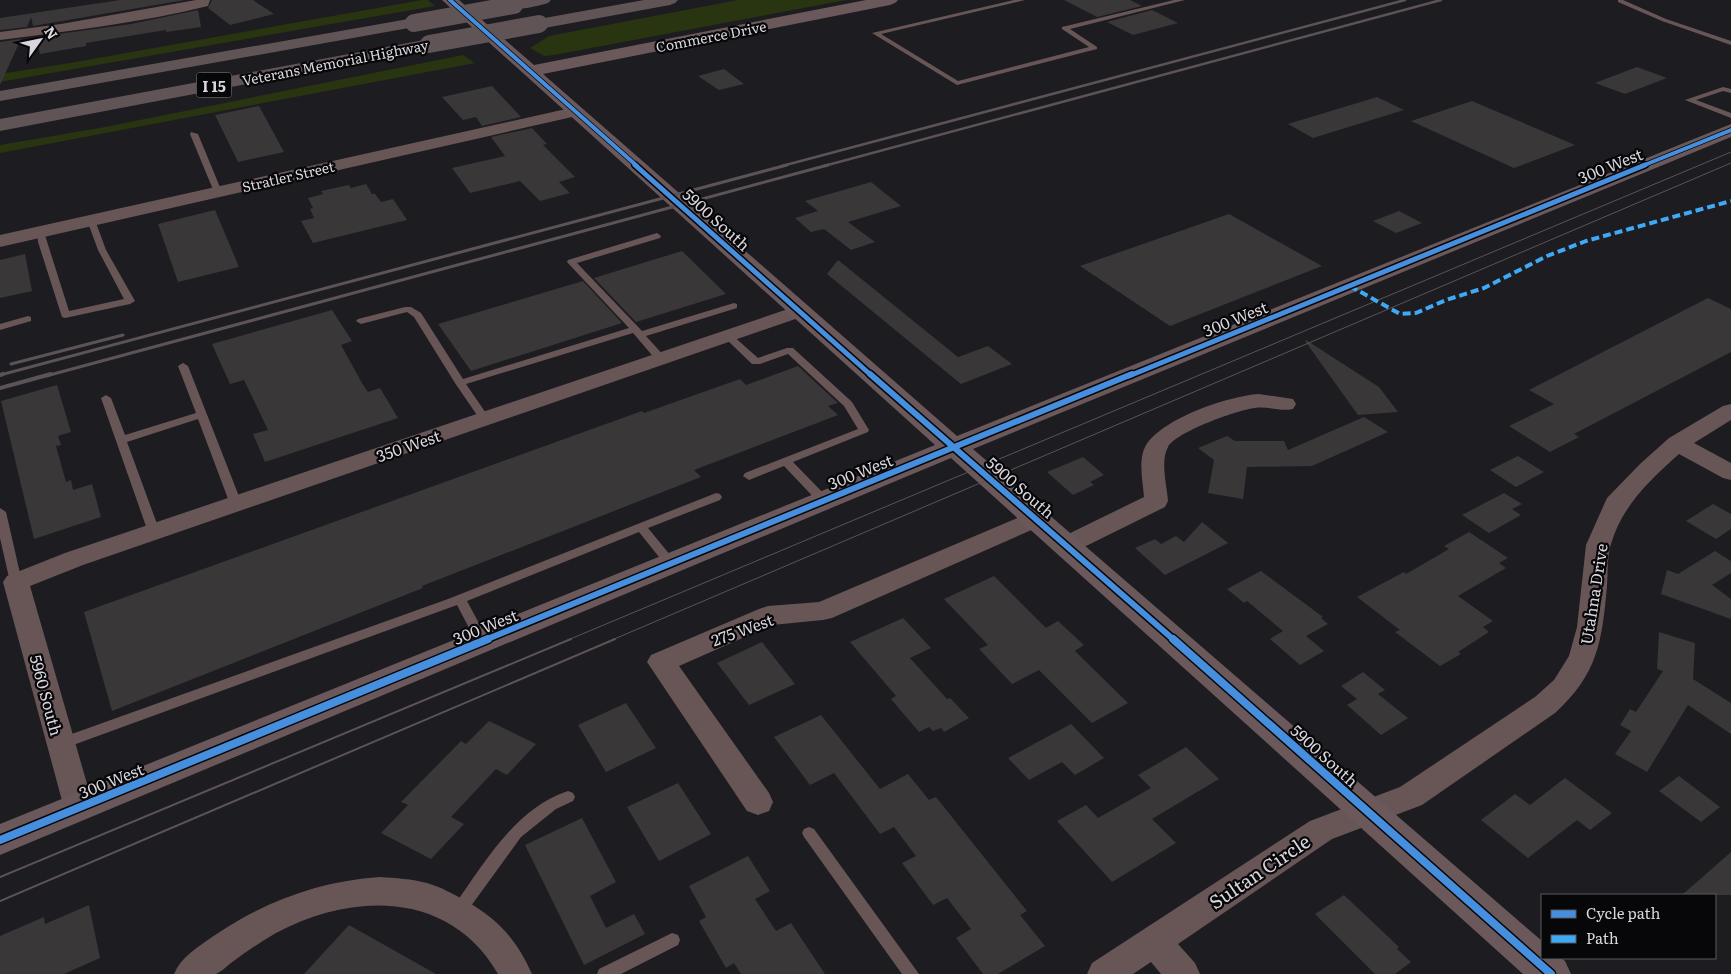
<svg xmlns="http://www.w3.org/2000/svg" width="1731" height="974" viewBox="0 0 1731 974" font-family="Literata,serif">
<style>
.green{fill:#283510}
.building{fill:#393738}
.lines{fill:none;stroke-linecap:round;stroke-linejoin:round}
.lane{fill:#685657;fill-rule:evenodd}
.street{fill:#685657;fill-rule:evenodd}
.secondary{fill:#6b585a;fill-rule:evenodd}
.highway{fill:#605457;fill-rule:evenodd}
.tram-far1{stroke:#5c5356;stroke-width:1}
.tram{stroke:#5c5356;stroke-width:2}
.rail-far2{stroke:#5c5356;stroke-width:2.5}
.rail-far1{stroke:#5c5356;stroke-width:3}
.rail{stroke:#5c5356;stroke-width:4}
.highway-bridge{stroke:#605457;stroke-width:18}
.quiet{stroke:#3fa9f5;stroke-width:4;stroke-dasharray:8 4;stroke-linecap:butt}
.cycleway-far3-casing{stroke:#070608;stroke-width:5.5}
.cycleway-far2-casing{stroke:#070608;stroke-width:8}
.cycleway-far1-casing{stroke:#070608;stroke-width:9}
.cycleway-casing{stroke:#070608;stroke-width:11}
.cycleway-far3{stroke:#468fdf;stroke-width:4}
.cycleway-far2{stroke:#468fdf;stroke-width:5}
.cycleway-far1{stroke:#468fdf;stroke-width:6}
.cycleway{stroke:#468fdf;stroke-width:8}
.labels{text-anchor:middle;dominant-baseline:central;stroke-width:4.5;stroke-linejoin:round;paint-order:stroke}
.far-street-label{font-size:14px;fill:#d9d7dd;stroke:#070608}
.shield{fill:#070608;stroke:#9a989d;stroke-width:1}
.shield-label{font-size:15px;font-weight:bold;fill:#d9d7dd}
.street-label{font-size:16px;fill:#d9d7dd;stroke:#070608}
.near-street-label{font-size:19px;fill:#d9d7dd;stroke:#070608}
</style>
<rect width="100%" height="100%" fill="#1d1c20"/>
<path class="green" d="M422 0H428L435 6 0 82V74L70 63Z
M738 0H846L554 55 544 56 530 48 549 36Z
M463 55 475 63 0 153V145L105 127Z"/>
<path class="building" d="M120 0H185L33 26 31 17 27 27 0 30V18Z
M212 0H253L274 14 230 25 208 8Z
M1064 0H1130L1142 6 1097 17Z
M198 10 201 27 166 32V30L86 43V46L40 54 36 37 131 24Z
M1152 10 1178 23 1133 35 1107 22Z
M21 39 0 85V42Z
M1637 67 1667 78 1625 94 1595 83Z
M724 69 744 84 719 90 698 76Z
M492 86 521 117 482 126 476 117 463 120 442 97Z
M1377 97 1404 110 1313 138 1288 124Z
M1472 101 1575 145 1514 168 1411 121Z
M259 106 284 152 238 162 215 115Z
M532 128 547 144 543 145 575 177 559 182 570 193 540 201 520 181 470 193 452 168 505 156 491 137Z
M871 182 901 206 848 222 875 242 851 250 824 229 811 232 795 218 818 211 805 201Z
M366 184 372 194H375L381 202 393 199 407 220 313 243 301 221 314 218 310 209 313 208 308 198 323 194 321 191 349 185 351 188Z
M215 210 239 267 178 282 158 224Z
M1399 211 1422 223 1396 233 1373 221Z
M1229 214 1322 266 1170 326 1080 266Z
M682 251 726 294 636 322 594 278Z
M25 254 32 291 0 298V260Z
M838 260 958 357 988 346 1012 364 961 384 827 274Z
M583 281 622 323 471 371 438 324Z
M1708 298 1731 309V352L1574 434 1579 437 1550 452 1509 426 1554 404 1529 390Z
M332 310 352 341 341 345 362 383 368 392 380 388 398 418 265 462 253 434 268 430 244 380 230 384 212 344Z
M1306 340 1379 387 1398 412 1358 415 1305 341Z
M798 366 838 403 828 406 838 415 694 470 701 477 422 586 423 588 112 711 84 612 642 411 644 413 740 379 746 385Z
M57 385 71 432 58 436 61 445 56 446 66 482 71 480 73 490 92 484 101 517 34 539 1 401Z
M1364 417 1388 432 1312 466 1247 467 1243 499 1208 493 1214 460 1198 448 1227 436 1235 441H1284L1288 450Z
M1518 456 1544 472 1516 487 1490 470Z
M1083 457 1104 475 1090 482 1094 485 1073 495 1047 472Z
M1504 493 1522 504 1512 509 1521 515 1489 533 1462 515Z
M1713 504 1731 514V529L1716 539 1686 521Z
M1202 522 1228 543 1165 575 1135 548 1155 539 1161 544 1176 536 1184 542Z
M1469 532 1508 558 1499 563 1506 568 1458 596 1493 621 1483 627 1489 632 1458 652 1461 654 1440 666 1395 632 1400 630 1357 597 1404 572 1406 574 1449 549 1444 546Z
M1715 551 1731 561V573L1712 585 1731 599V619L1661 594 1667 570 1678 574Z
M1261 571 1323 617 1321 618 1328 624 1306 636 1324 651 1300 665 1270 639 1283 631 1247 601 1244 603 1227 589Z
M994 576 1046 628 1058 621 1084 645 1075 651 1128 703 1092 723 1039 670 1012 684 979 649 988 645 944 599Z
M903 618 931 648 910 658 947 699 950 698 969 718 944 732 941 728 933 731 929 727 919 732 891 699 896 696 850 642Z
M1659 632 1695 643 1693 679 1731 703V734L1688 705 1647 772 1615 754 1631 731 1620 725 1630 709 1636 712 1663 671 1657 669Z
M762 642 795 684 749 705 717 663Z
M1363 672 1385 690 1378 694 1408 718 1381 735 1347 705 1357 699 1341 686Z
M626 703 656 748 606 772 578 725Z
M821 715 880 789 908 774 929 800 936 797 1027 911 1020 915 1045 946 998 974H983L956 938 971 929 947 898 933 905 902 863 916 856 894 827 880 834 834 773 810 785 774 737Z
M489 721 536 744 507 775 496 769 451 817 464 824 431 859 381 833 408 805 401 802 461 741 466 744Z
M1071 724 1104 758 1075 775 1062 762 1029 780 1008 758Z
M1186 747 1219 779 1152 819 1176 843 1112 882 1057 821 1086 805 1098 818 1151 788 1138 775Z
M1679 776 1720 807 1701 822 1659 791Z
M1565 778 1612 813 1590 830 1577 820 1528 858 1481 820 1515 794 1530 805Z
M678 783 711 834 659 861 627 807Z
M582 818 616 882 590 896 606 928 634 914 645 934 584 965 525 845Z
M1731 852V895H1682Z
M748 856 770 891 755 899 776 931 791 923 825 974H741L734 963 726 968 699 921 706 917 689 886Z
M1344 895 1399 947 1397 949 1411 962 1395 974H1375L1315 914Z
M89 905 100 958 64 974H0V936L44 917 45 924Z
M349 925 436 974H304Z"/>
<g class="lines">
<path class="lane" d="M1014 0H1025L881 34 958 81 1089 47 1062 29V27L1174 0H1185L1070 29 1097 47V49L957 85 872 33Z
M1618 0H1623L1666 19 1731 41V45L1662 21 1618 2Z
M1723 87 1731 89V93L1723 91 1696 100 1731 113V118L1685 100Z
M191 132 198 134 222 192 221 194H215L214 192 190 134Z
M91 217 95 220 106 250 135 301 130 304 65 318 62 317 38 242 37 230 40 229 44 232 69 311 124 299 98 250 87 220Z
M657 233 661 236 660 238 577 263 642 331 734 303 737 304V308L646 336 665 357 666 359 665 361H657L633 333 466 384 490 419 489 421H481L455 383 414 317 407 312 361 324 356 321 358 319 405 307H411L421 313 463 379 629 328 567 262 568 260Z
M28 316 31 317V321L0 330V324Z
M728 333 731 334 758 358 787 348H793L852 402 869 430 868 432 793 462 828 498 830 501 828 504H820L784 466 749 480 743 476 745 473 858 429 844 406 788 354 760 364H752L725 338 723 336 725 334Z
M183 363 188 366 242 504 236 508 230 504 198 419 127 442 160 532 154 536 148 532 101 398 106 395 111 398 125 435 196 413 178 366Z
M716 493 720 494 722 497 720 500 648 528 675 561 677 564 675 567H667L639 532 467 601 489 642 488 645H478L457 605 65 748 60 749 55 748 53 744 55 740 448 599Z
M0 508 6 512 22 582 20 585H12L10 582 0 538Z
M568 791 573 793 575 797 573 801 556 809 521 837 463 917 458 919 453 917 450 912 453 907C484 864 514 809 568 791Z
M809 827 814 829 919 974H902L804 837 802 833 804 829Z
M672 933 678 935 680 940 678 945 621 974H597L599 969Z"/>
<path class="street" d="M196 0H210L208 6C140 23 69 31 0 40V32L61 24Z
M575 107 581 109 583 112 581 115 0 247V235Z
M800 305 807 307 810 311 807 315 83 565 30 586 94 808 90 817 79 821 68 817 64 808 3 582 7 576 65 553Z
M1259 394 1293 399 1296 404 1293 409C1280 412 1268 406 1255 408 1237 410 1176 432 1168 447 1160 461 1167 486 1168 501L1165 507 1076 551 1067 553 1058 551 1055 545 1058 539 1144 497C1143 482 1138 461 1145 447 1160 419 1228 396 1259 394Z
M1731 404V420L1694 443 1731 463V480L1723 478 1679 454C1650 480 1622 506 1611 544 1607 557 1608 573 1607 586 1602 641 1598 674 1555 713L1422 805 1332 839 1178 944 1195 963 1200 974H1161L1151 962 1133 974H1087L1092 963 1310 821 1400 787 1535 697 1554 680 1569 656 1577 627 1586 545 1607 498 1640 464 1669 438 1723 406Z
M1036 510 1045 512 1048 518 1045 524 832 618 823 620 772 625 679 666 769 793 773 802 769 811 758 815 747 811 647 662 651 655 759 609 768 606 819 602Z
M380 877C396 878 412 879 427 883 441 887 453 894 466 901 499 920 516 939 532 974H498C450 890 352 892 276 933 260 942 246 952 231 963 227 966 221 972 216 974 206 974 185 974 174 974 181 957 197 948 212 937 263 902 319 881 380 877Z"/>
<path class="secondary" d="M442 0H459L534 65 866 0H898L895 3 890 5 543 74 957 436 1731 124V137L973 449 1542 941V958H1561L1565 961 1571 974H1523L951 458 0 855V824L935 445Z"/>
<path class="highway" d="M516 0H551L548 3C537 6 520 11 508 8L506 5 508 2Z
M644 0H678L675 3 670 5 539 29 533 27 531 24 533 21 539 19Z
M414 18 420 20 422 23 420 26 0 101V91Z
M429 39 435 40 437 44 435 48 0 131V119Z"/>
<path class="tram-far1" d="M568 640 1731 152
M612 640 1731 163"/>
<path class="tram" d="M0 877 571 639
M0 901 615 639"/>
<path class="rail-far2" d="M782 166 1405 0
M824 166 1441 0"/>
<path class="rail-far1" d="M11 364 123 335
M0 375 787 165
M46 376 828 165"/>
<path class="rail" d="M0 375 3 374
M0 388 51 374"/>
<path class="highway-bridge" d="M414 23 514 5
M429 44 539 24"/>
<path class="quiet" d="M1350 286 1400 314 1416 313 1446 300 1484 288 1547 256 1586 241 1731 201"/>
<g class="cycleway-far3-casing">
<path id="cycleway-far3" d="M450 0 637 166
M1642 166 1731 130"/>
</g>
<g class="cycleway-far2-casing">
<path id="cycleway-far2" d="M635 165 872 376
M1129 376 1645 165"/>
</g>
<g class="cycleway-far1-casing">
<path id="cycleway-far1" d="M870 374 1174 640
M485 640 1132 374"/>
</g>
<g class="cycleway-casing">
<path id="cycleway" d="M1173 639 1551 974
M0 840 488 639"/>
</g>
<use href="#cycleway-far3" class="cycleway-far3"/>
<use href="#cycleway-far2" class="cycleway-far2"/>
<use href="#cycleway-far1" class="cycleway-far1"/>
<use href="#cycleway" class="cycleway"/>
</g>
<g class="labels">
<g class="far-street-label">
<text transform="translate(711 36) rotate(-11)">Commerce Drive</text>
<text transform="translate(335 62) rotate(-11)">Veterans Memorial Highway</text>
<text transform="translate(288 176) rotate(-13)">Stratler Street</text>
</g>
<rect class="shield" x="196.5" y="72.5" width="35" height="25" rx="4"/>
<g class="shield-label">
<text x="214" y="85">I 15</text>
</g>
<g class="street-label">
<text transform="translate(1610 165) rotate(-22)">300 West</text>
<text transform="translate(717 219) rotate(42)">5900 South</text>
<text transform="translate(1235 318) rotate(-22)">300 West</text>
<text transform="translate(408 445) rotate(-19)">350 West</text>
<text transform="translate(860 471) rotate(-22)">300 West</text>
<text transform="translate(1021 487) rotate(41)">5900 South</text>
<text transform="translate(1593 594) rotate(-81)">Utahna Drive</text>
<text transform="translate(485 626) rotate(-22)">300 West</text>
<text transform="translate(742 629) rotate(-20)">275 West</text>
<text transform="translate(47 695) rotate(75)">5960 South</text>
<text transform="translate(1325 755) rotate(42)">5900 South</text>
<text transform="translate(111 780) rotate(-22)">300 West</text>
</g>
<g class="near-street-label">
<text transform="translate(1259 871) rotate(-34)">Sultan Circle</text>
</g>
</g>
<rect x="1541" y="894" width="175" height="65" fill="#070608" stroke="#5b5a5d"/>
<rect x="1551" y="910" width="25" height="8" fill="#468fdf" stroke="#5b5a5d"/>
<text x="1586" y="919" font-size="15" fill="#d9d7dd">Cycle path</text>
<rect x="1551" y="935" width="25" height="8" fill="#3fa9f5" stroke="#5b5a5d"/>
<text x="1586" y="944" font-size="15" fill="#d9d7dd">Path</text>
<g transform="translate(40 40) rotate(57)" stroke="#070608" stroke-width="4" paint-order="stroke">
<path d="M0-4L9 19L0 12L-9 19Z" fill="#d9d7dd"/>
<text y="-8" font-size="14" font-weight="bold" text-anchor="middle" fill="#d9d7dd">N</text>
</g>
</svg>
